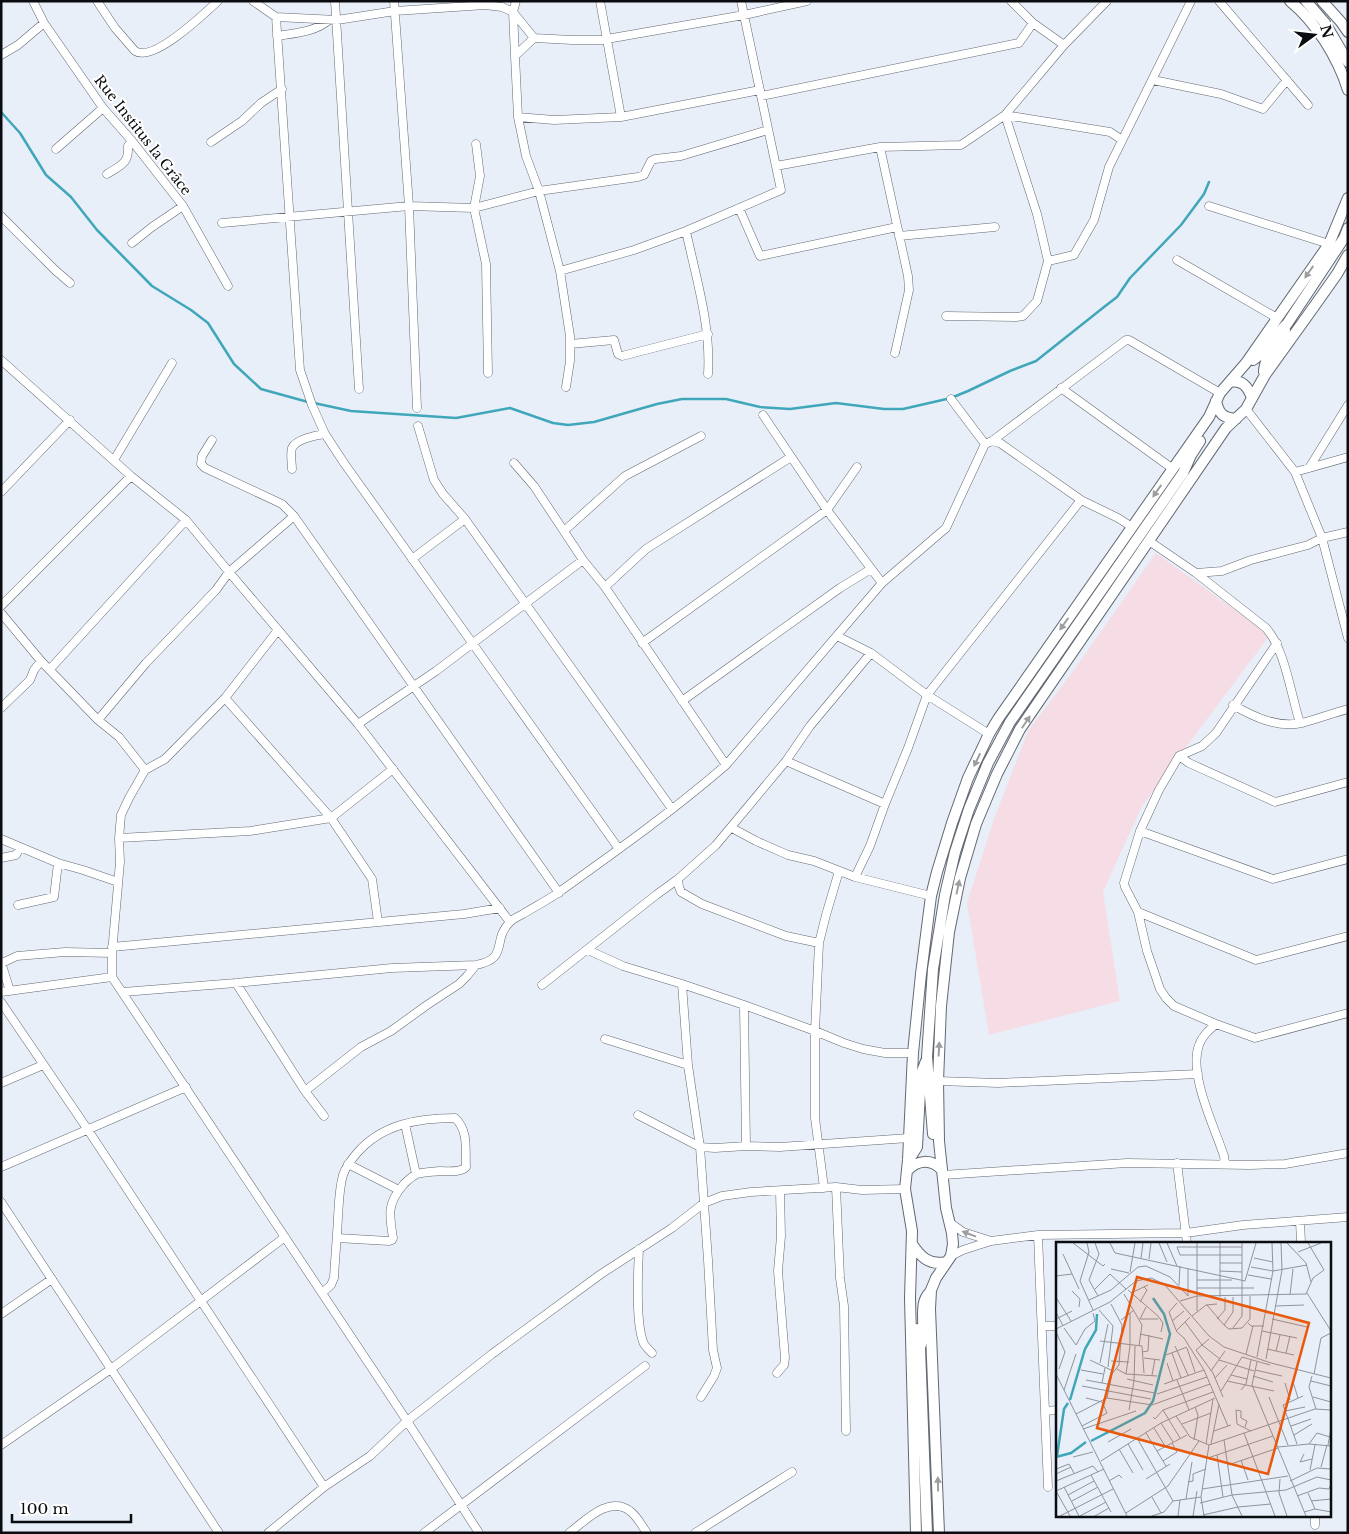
<svg xmlns="http://www.w3.org/2000/svg" width="1349" height="1534" viewBox="0 0 1349 1534" font-family="'Libre Baskerville',serif">
<style>
.industrial{fill:#f6dde5}
.lines{fill:none;stroke-linecap:round;stroke-linejoin:round}
.stream{stroke:#40a7ba;stroke-width:2.5}
.minor-casing{stroke:#636972;stroke-width:9}
.secondary-casing{stroke:#636972;stroke-width:12}
.minor{stroke:#fff;stroke-width:8}
.secondary{stroke:#fff;stroke-width:10}
.oneway{fill:#9d9e9f}
.labels{text-anchor:middle;dominant-baseline:central;stroke-width:4;stroke-linejoin:round;paint-order:stroke}
.street-label{font-size:14px;fill:#0a0c0f;stroke:#fff}
.inset-river{fill:none;stroke:#40a7ba;stroke-width:2.5}
.inset-road{fill:none;stroke:#8f949b;stroke-width:1}
.view{fill:#e8590c;fill-opacity:0.15;stroke:#e8590c;stroke-width:2.5}
.inset-edge{fill:none;stroke:#0a0c0f;stroke-width:2.5}
</style>
<rect width="100%" height="100%" fill="#e8eff9"/>
<path class="industrial" d="M1156 553 1270 635 1142 806 1103 892 1120 1001 989 1035 967 903 994 819 1028 731 1074 670Z"/>
<g class="lines">
<path class="stream" d="M1 112 20 133 46 175 71 197 97 230 152 286 191 310 208 323 234 364 261 389 308 402
M314 403 351 411 456 418 510 408 553 423 568 425 594 422 657 404 682 399H726L760 407 790 409 836 403 884 409H903L951 398 968 391 1010 371 1036 361 1104 307 1117 297 1130 278 1181 225 1204 194 1209 182"/>
<g class="minor-casing">
<path id="minor" d="M33 1 44 23 103 108 132 141 183 206 228 286
M97 1 115 28 135 51C153 63 204 14 218 1
M253 1 276 17 337 20 395 11 485 5 502 7 513 12 534 38
M335 1 359 389
M394 1 409 206 417 408
M600 1 621 117
M1011 1 1033 23 1064 45
M1219 1 1308 105
M276 17 300 370 312 405 325 434 344 463 619 849
M277 36C296 33 315 32 329 20
M534 38 515 56 518 117 526 156 539 191 560 271 570 336V361L566 387
M534 38 572 40H601L744 15 807 1
M1 55 18 45 44 23
M515 56 513 12 516 1
M1153 80 1221 94 1263 109 1287 80
M761 96 1019 43 1033 23
M518 117 554 120 621 117 760 90
M211 142 242 121 261 103 282 89
M476 144 480 176 474 208 486 264 488 373
M880 147 908 276 909 290 895 353
M56 149 103 108
M776 166 880 147 961 145 1005 115 1064 45 1107 1
M107 174C121 165 129 164 128 146L132 141
M1209 206 1329 244
M739 208 760 256 897 227
M1 216 55 270 70 283
M222 223 409 206 474 208 539 191 638 177 644 175 651 161 655 159 681 156 768 130
M686 231C696 278 711 325 708 374
M899 236 995 227
M132 243 152 227 183 206
M1177 260 1277 318
M1048 261 1074 255 1094 220 1109 167 1191 1
M560 271 634 250 686 231 781 190 741 1
M946 316 1016 317 1023 316 1037 301 1048 261 1037 214 1005 115 1110 132 1122 140
M570 344 614 340 618 354 622 356 708 334
M1 360 131 476 186 520 229 572 358 724 510 922
M1061 388 1173 469
M951 399 985 444
M1246 409 1295 472 1322 538 1348 638
M763 415 827 510 882 583
M418 426 434 480 443 494 465 519 672 809
M212 440 202 456 201 464 205 468 282 504 294 516 559 893
M992 441 1126 340H1129L1220 393
M114 460 172 363
M514 463 534 486 583 560 605 587 726 765
M1309 468 1348 405
M292 469C292 463 290 454 292 448 296 439 317 435 325 434
M1295 472 1348 457
M1 492 70 420
M564 531 625 476 701 436
M1149 541 1196 573 1266 628C1285 649 1291 695 1300 723
M412 559 465 519
M1196 573 1222 571 1251 560 1308 545 1322 538 1348 532
M605 587 646 549 791 457
M1 606 131 476
M1 613 41 661 98 720 119 737 145 770
M278 630 225 698 165 759 145 770 129 798 121 815 119 838 120 862 112 953V977L407 1421 479 1533
M837 636 871 653 927 695 989 734
M642 643 827 510 857 467
M1277 643 1216 733 1202 746 1179 756 1159 790 1140 831 1124 883 1125 887 1138 912 1147 951 1160 989 1166 998 1174 1006 1216 1024 1255 1038 1348 1013
M50 669 186 520
M225 698 331 818 372 879 378 922
M682 701 840 588 871 569
M1233 705C1254 717 1277 728 1302 723 1317 719 1333 713 1348 709
M1 708 30 680 34 670 41 661
M98 720 146 663 216 590 229 572 294 516
M358 724 436 671 583 560
M1179 756 1189 763 1275 802 1348 782
M786 761 885 804
M732 828 756 841 788 855 814 861 855 877 931 896
M1140 831 1273 879 1348 859
M119 838 250 831 331 818 393 769
M1 839 58 863 83 870 118 882
M1 858 16 855 20 847
M855 877 870 846 885 804 908 748 927 695 1081 500
M678 879 679 887 681 892 702 904 786 936 819 943
M18 905 54 897 58 863
M1138 912 1256 960 1348 936
M112 947 464 914 500 908
M588 950 623 966 682 984 744 1005 815 1031 844 1043 863 1049 885 1053H913
M1 962 10 991
M2 963 17 956 65 952 112 953
M236 983 305 1091 324 1116
M682 984 688 1065 700 1147 708 1260 713 1350 717 1368 714 1376 701 1397
M542 985 656 895 678 879 716 845 786 761 810 726 871 653
M1 992 112 977
M123 992 236 983 392 968 476 965C510 958 491 941 510 922 514 918 519 916 523 914 536 906 550 899 562 890 618 850 674 810 726 765L882 583 946 528 985 444 992 441 1000 443 1081 500 1118 518 1132 527
M1 1002 88 1130 324 1487
M744 1005 746 1146
M1216 1024C1209 1030 1202 1036 1199 1045 1188 1074 1215 1128 1224 1156L1225 1164
M605 1039 688 1065
M938 1081 998 1083 1198 1074
M1 1083 43 1065
M305 1091 361 1047 391 1031 427 1005 459 984 467 976 476 965
M638 1115 700 1147 715 1148 746 1146 780 1147 909 1138
M405 1124 416 1174
M1177 1163 1187 1243
M348 1164 399 1190
M1 1167 186 1087
M943 1175 1127 1163 1250 1165 1285 1164 1348 1153
M836 1187 840 1278 844 1306 846 1431
M824 1188 815 1118V1031L819 943 826 915 839 871
M1 1202 219 1533
M1300 1221 1301 1243
M949 1222 963 1232 991 1241
M1038 1235 1048 1487
M639 1249C638 1271 635 1325 644 1344 646 1347 649 1350 652 1353
M951 1256 963 1250 991 1241 1038 1235 1186 1233 1243 1225 1348 1217
M322 1293 331 1285 334 1278C335 1258 337 1238 338 1217 339 1203 339 1189 343 1175 346 1166 351 1160 357 1153 382 1124 419 1118 455 1118 469 1131 465 1150 466 1167 460 1173 448 1171 440 1171 433 1172 424 1172 417 1174 412 1176 408 1180 404 1184 387 1203 389 1214 393 1238L392 1240 389 1241 337 1238
M1 1314 52 1279
M1042 1326H1058
M777 1373 784 1365 785 1358 778 1271 781 1236 780 1191
M1045 1411 1058 1410
M1 1445 111 1369 285 1237
M1315 1515V1525
M268 1533 324 1487 370 1456 407 1421 492 1354 601 1274 672 1228 704 1203 722 1196 751 1192 836 1187 862 1190 905 1189
M424 1533 645 1366
M569 1533C585 1521 609 1495 630 1511 637 1516 642 1526 647 1533
M695 1533 792 1472"/>
</g>
<g class="secondary-casing">
<path id="secondary" d="M1290 1C1316 22 1338 58 1348 90
M1306 1 1325 23 1348 62
M1322 1 1341 22 1348 32
M1253 360C1264 354 1276 334 1287 324L1344 238 1348 228
M1264 372C1264 355 1280 345 1285 330
M1230 382C1242 379 1248 387 1252 398
M1216 401C1219 414 1223 418 1236 419
M933 1134 927 1057 933 969 945 895 955 852 969 809 988 763 1010 722 1183 473 1191 455 1200 441
M910 1158 917 1147 921 1074 926 1061
M907 1171C917 1160 931 1158 942 1170
M912 1244C920 1256 929 1266 946 1262
M916 1329 920 1348 927 1533
M921 1345C922 1339 923 1333 923 1328 924 1315 920 1302 930 1292
M916 1533 910 1298 912 1231 905 1189 908 1160 913 1053 921 974 931 896 937 872 952 823 968 778 989 734 998 719 1209 417 1220 393 1246 363 1329 244 1348 198
M939 1533 930 1309 931 1290 936 1278 951 1256 953 1244 952 1233 946 1208 939 1141 938 1081 941 1006 949 932 960 878 976 824 997 774 1020 729 1226 428 1246 409 1265 375 1313 308 1337 274 1348 255"/>
</g>
<use href="#minor" class="minor"/>
<use href="#secondary" class="secondary"/>
</g>
<defs><path id="oneway-solid" d="M-6-.8H1V-3.2L6.5 0L1 3.2V.8H-6Z" transform="scale(1.25)"/></defs>
<g class="oneway">
<use href="#oneway-solid" transform="translate(1309 272) rotate(125)"/>
<use href="#oneway-solid" transform="translate(1157 491) rotate(125)"/>
<use href="#oneway-solid" transform="translate(1064 624) rotate(125)"/>
<use href="#oneway-solid" transform="translate(1026 722) rotate(-56)"/>
<use href="#oneway-solid" transform="translate(977 760) rotate(115)"/>
<use href="#oneway-solid" transform="translate(958 887) rotate(-78)"/>
<use href="#oneway-solid" transform="translate(939 1049) rotate(-87)"/>
<use href="#oneway-solid" transform="translate(969 1234) rotate(-159)"/>
<use href="#oneway-solid" transform="translate(938 1484) rotate(-91)"/>
</g>
<g class="labels">
<g class="street-label">
<text transform="translate(143 135) rotate(52)">Rue Institus la Grâce</text>
</g>
</g>
<g transform="translate(1056 1242)">
<rect width="275" height="275" fill="#e8eff9"/>
<path class="inset-river" d="M14 158 29 107 40 88 41 72M35 199 89 171 97 159 114 92 108 72 97 56M1 214 8 167 12 161M0 215 15 211 30 200"/>
<path class="inset-road" d="M17 1 47 24 49 22M31 1 33 10 24 39 37 68M39 1 43 12 33 38 42 54M54 1 59 11 189 39 200 1M103 1 111 20M111 1 121 24M231 1 250 21 255 40M186 5H121L124 13H186M242 10 265 1M7 12 23 47M85 16 87 1M198 16 217 20M93 17 95 1M164 21H186M195 25 217 29 251 23M132 26V54M55 27 73 31M164 29 186 30M74 30 79 1M192 33 215 37M0 34 16 32M141 38H176M123 43 124 24M141 46H198M38 48 54 32 70 47M72 48 102 74 107 81 105 90M16 49 24 57 23 65M75 51 92 43M251 51 275 89M68 52 86 83 83 104M234 53 237 27M164 55V1M1 57 15 79M33 58 55 48 82 25 90 24 114 35 132 54M124 59 141 54 250 52 257 36 268 28 252 1M84 60 91 48 88 45M151 63 168 83 173 87 186 86 194 77V54M219 64 248 63M90 65 84 77H102M43 68 57 84 52 125M141 69V1M0 70 7 84M136 74 150 63 161 62M134 75 120 89 128 96 148 128 172 184M0 77 16 69M161 77 169 68V55M216 77 251 85M65 78 78 68M116 79 128 69M129 80 146 103 164 117M192 81 195 84H208M168 83 177 70V55M8 86 20 103 29 87 39 79 37 71M177 86 186 74V1M0 87 54 60 80 39 95 36 108 42 153 94 168 105 215 121 275 136M120 88 113 70 121 61M206 89 241 96M0 90 9 110 3 127M84 92 107 97M44 99 86 104 88 131M74 104V71M119 104 132 133M131 106 139 130M211 107 238 113M140 108 157 131 167 155M140 108 153 97M220 109 224 93M86 110 92 109 93 93M116 111 125 136M230 111 234 94M190 112 197 84M110 113 131 105M186 115 214 123M201 115 217 29 216 1M88 116 104 118M210 117 226 28 225 1M34 118 57 129M163 118 198 129M55 119 73 120M201 120 196 143 250 274M44 121 52 82M111 121 117 139M61 127 70 132 101 134M25 128 47 132M199 128 226 134M155 129 169 109M0 132 71 274M70 132 74 104M258 132 265 96 275 91M96 133 99 117M175 133 191 137M197 134 217 140M256 134 253 145 260 167M159 136 171 123M71 137 97 143M30 138 99 151M121 138 133 168M171 139 218 149M255 139 275 144M237 140 242 156M46 141 49 126M229 141 234 158M108 142 148 128M26 144 95 157M8 148 20 112M185 148 190 142 195 118M165 149 186 115M101 152 151 135M213 155 232 203M257 155 275 160M51 156 96 163 154 142M73 168 78 139 79 104M107 168 124 196M229 169 249 165M20 172 51 156 56 132 63 123 66 83 55 62M120 174 134 195 153 203 259 167 275 168M97 175 99 177 107 168 157 150M105 181 117 200M126 182 155 171M26 184 51 171 46 160 30 156M235 184 255 177M189 185 191 179 185 176V169L180 168 181 182 195 189M98 186 109 204M27 187 80 169M158 189 175 183M90 191 110 224M188 191 219 274M238 193 256 182M81 196 117 259M138 198 142 173 139 165M168 198 176 253 186 274M52 200 75 187M72 202 87 228M150 202 157 157M155 202 163 162M241 202 227 163 247 154M253 202 261 191 274 195M272 203 275 187M222 205 253 202 275 204M63 207 77 231M101 209 131 193M248 212 244 220 256 217M161 213 167 255M17 215 37 210M152 216 217 194M185 218 192 238M45 219 105 181 159 156M107 219 121 210 116 201M172 223 222 206M265 225 271 203M0 227 13 222 18 231M254 228 259 203M0 232 15 225M35 233 55 270M90 237 114 222M224 237 223 251 231 274M0 239 37 224 42 230M53 239 63 233 66 236M234 239 261 226 275 227M132 240 137 239V232L150 227M8 245 23 274M146 247 232 234M0 249 48 227M0 249 14 274M252 251 259 267M12 253 38 239M241 254 263 246 273 247 275 242M96 255 105 271M130 257 136 220M16 259 42 245M255 259 275 257M144 261 176 253 230 248 261 235 275 238M248 270 259 267 275 270M70 271 112 244 143 199M147 273 182 265 215 262M4 274 57 247M24 274 50 260M39 274 53 266M96 274 108 270 117 259 145 255M122 274 124 258M137 274 141 249M148 274 145 255 153 203"/>
<path class="view" d="M81 35 253 81 212 232 41 186Z"/>
<rect width="275" height="275" class="inset-edge"/>
</g>
<rect width="1349" height="1534" fill="none" stroke="#0a0c0f" stroke-width="5"/>
<g transform="translate(1314 35) rotate(75)" stroke="#ffffff" stroke-width="4" paint-order="stroke">
<path d="M0-4L9 19L0 12L-9 19Z" fill="#0a0c0f"/>
<text y="-8" font-size="14" font-weight="bold" text-anchor="middle" fill="#0a0c0f">N</text>
</g>
<path d="M12 1514v8h119v-8" fill="none" stroke="#0a0c0f" stroke-width="2.5"/>
<text x="20" y="1514" font-size="15" fill="#0a0c0f" stroke="#ffffff" stroke-width="4" paint-order="stroke">100 m</text>
</svg>
